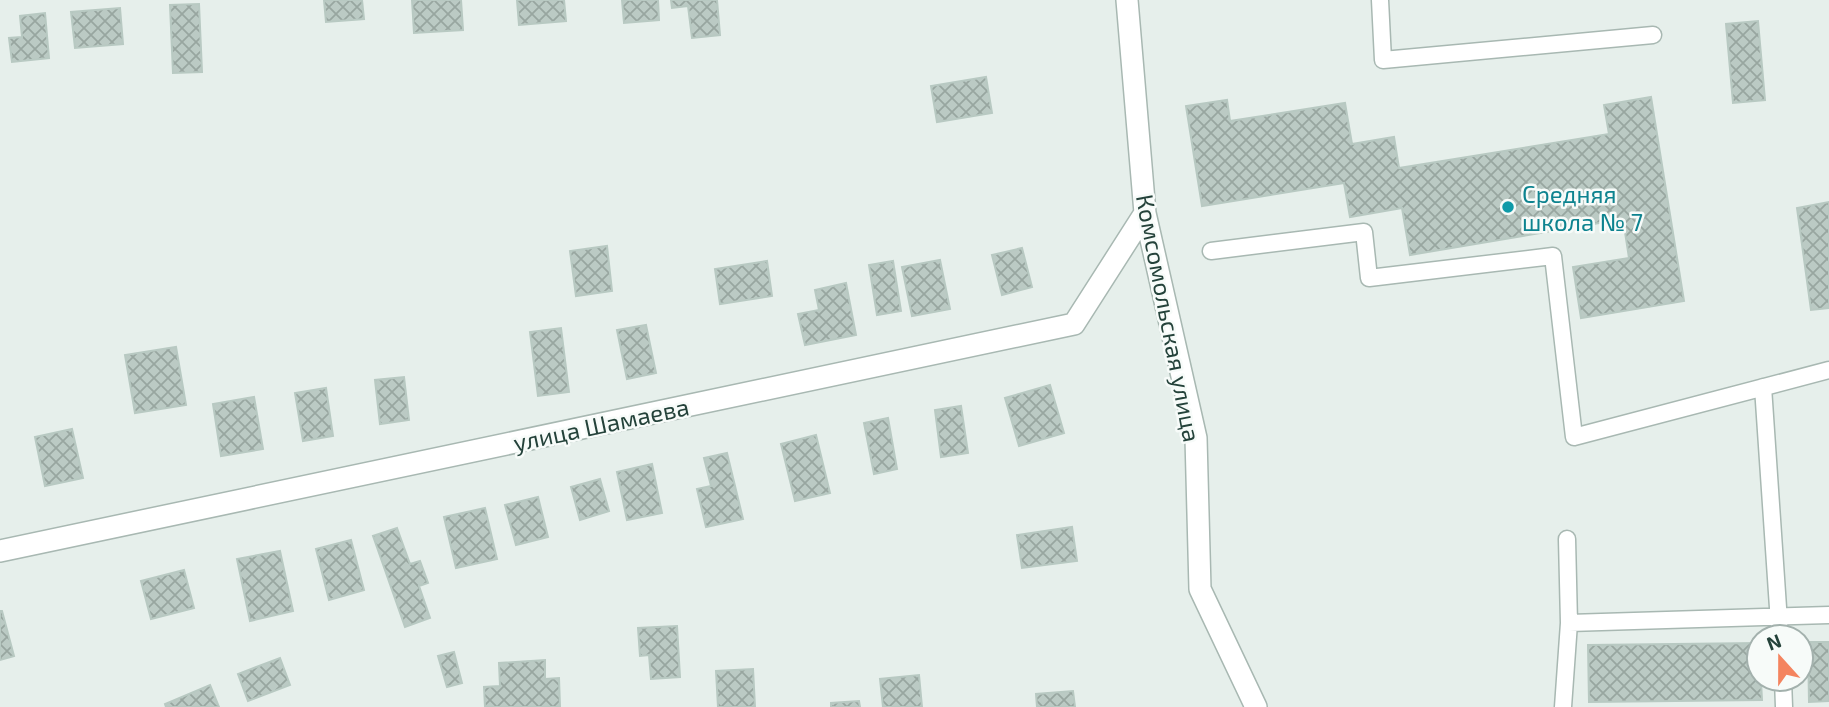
<svg xmlns="http://www.w3.org/2000/svg" width="1829" height="707" viewBox="0 0 1829 707" font-family="'Exo 2',sans-serif">
<style>
.building{fill:url(#building-cross-hatch);stroke:#b8c9c2;stroke-width:2}
.lines{fill:none;stroke-linecap:round;stroke-linejoin:round}
.service-casing{stroke:#a8b8b2;stroke-width:19}
.minor-casing{stroke:#a8b8b2;stroke-width:24}
.service{stroke:#fff;stroke-width:16}
.minor{stroke:#fff;stroke-width:21}
.culture-dot{fill:#0f9aa8;stroke:#f7fbf9;stroke-width:2.5}
.labels{text-anchor:middle;dominant-baseline:central;stroke-width:5;stroke-linejoin:round;paint-order:stroke}
.culture-label{font-size:24px;fill:#0d838f;stroke:#f7fbf9;text-anchor:start}
.street-label{font-size:24px;fill:#24423a;stroke:#f7fbf9}
</style>
<defs>
<pattern id="building-cross-hatch" width="8" height="8" patternUnits="userSpaceOnUse" patternTransform="scale(1.75)"><rect width="8" height="8" fill="#bbcac4"/><path d="M0 0l8 8M0 8l8-8" fill="none" stroke="#98a6a0"/></pattern>
</defs>
<rect width="100%" height="100%" fill="#e6efeb"/>
<path class="building" d="M324 0H362L364 19 326 22Z
M412 0H461L463 30 414 33Z
M517 0H564L566 21 519 25Z
M622 0H658L659 20 624 23Z
M671 0H717L720 35 692 38 688 6 672 8Z
M199 4 202 72 173 73 170 5Z
M120 8 123 44 75 48 71 12Z
M45 13 49 58 12 62 9 38 22 37 20 16Z
M1758 21 1765 100 1733 103 1726 24Z
M986 77 992 113 937 122 931 86Z
M1651 97 1684 301 1581 318 1573 267 1629 258 1623 219 1410 255 1402 208 1350 217 1344 183 1202 206 1186 106 1227 100 1230 121 1345 103 1352 144 1394 137 1399 168 1609 134 1604 105Z
M1829 202V308L1811 310 1797 208Z
M607 246 612 291 576 296 570 251Z
M1022 248 1032 287 1002 295 992 255Z
M940 260 950 309 912 316 902 267Z
M767 261 772 296 720 304 715 269Z
M893 261 901 311 877 315 869 265Z
M846 283 856 335 805 345 798 314 819 310 815 290Z
M646 325 656 373 627 379 617 330Z
M561 328 569 392 538 396 530 332Z
M176 347 186 405 135 413 125 355Z
M404 377 409 420 380 424 375 380Z
M1050 385 1064 433 1019 446 1005 398Z
M326 388 333 436 303 441 295 393Z
M254 397 263 449 221 456 213 404Z
M961 406 968 453 941 457 935 410Z
M888 418 897 469 874 474 864 423Z
M72 429 83 478 45 486 35 437Z
M816 435 830 493 795 501 781 444Z
M727 453 743 519 706 527 697 489 711 486 704 458Z
M652 464 662 513 627 520 617 472Z
M600 479 609 511 580 520 571 487Z
M538 497 548 537 516 545 505 505Z
M485 508 497 559 456 568 444 517Z
M1072 527 1077 561 1022 568 1017 535Z
M397 528 410 564 420 561 428 583 419 586 430 618 405 627 373 536Z
M351 540 364 590 329 600 316 549Z
M280 551 293 611 250 621 237 559Z
M184 570 194 608 151 619 141 581Z
M0 611H2L14 656 0 660Z
M677 626 680 677 651 679 649 655 640 656 638 628Z
M1808 642H1829V701L1809 702Z
M1759 643 1762 700 1589 702 1588 645Z
M454 652 462 683 447 687 438 656Z
M280 658 290 685 248 701 238 674Z
M545 660V679L559 678 560 707H485L484 687 500 686 499 663Z
M753 669 755 707H718L716 671Z
M919 675 922 707H883L880 679Z
M210 685 219 707H166L165 704Z
M1073 691 1075 707H1037L1036 694Z
M859 701 860 707H831V703Z"/>
<g class="lines">
<g class="service-casing">
<path id="service" d="M1380 0 1383 60 1653 35
M1211 251 1364 232 1369 278 1553 256 1574 437 1829 370
M1763 387 1780 637
M1569 623 1829 615
M1783 679 1784 707
M1563 707 1569 623 1567 539"/>
</g>
<g class="minor-casing">
<path id="minor" d="M1127 0 1145 213 1196 438 1200 589 1256 707
M0 551 1074 324 1145 213"/>
</g>
<use href="#service" class="service"/>
<use href="#minor" class="minor"/>
</g>
<circle class="culture-dot" cx="1508" cy="207" r="7"/>
<g class="labels">
<g class="culture-label">
<text x="1522" y="193">Средняя<tspan x="1522" dy="28">школа № 7</tspan></text>
</g>
<g class="street-label">
<text transform="translate(1169 318) rotate(79)">Комсомольская улица</text>
<text transform="translate(601 424) rotate(-12)">улица Шамаева</text>
</g>
</g>
<g transform="translate(1780 658) rotate(339)"><circle r="33" fill="#f7fbf9" stroke="#a3b1ad" stroke-width="2"/>
<path d="M0-5L12 26L0 18L-12 26Z" fill="#f4845f"/>
<text y="-10" font-size="19" font-weight="bold" text-anchor="middle" fill="#24423a">N</text>
</g>
</svg>
